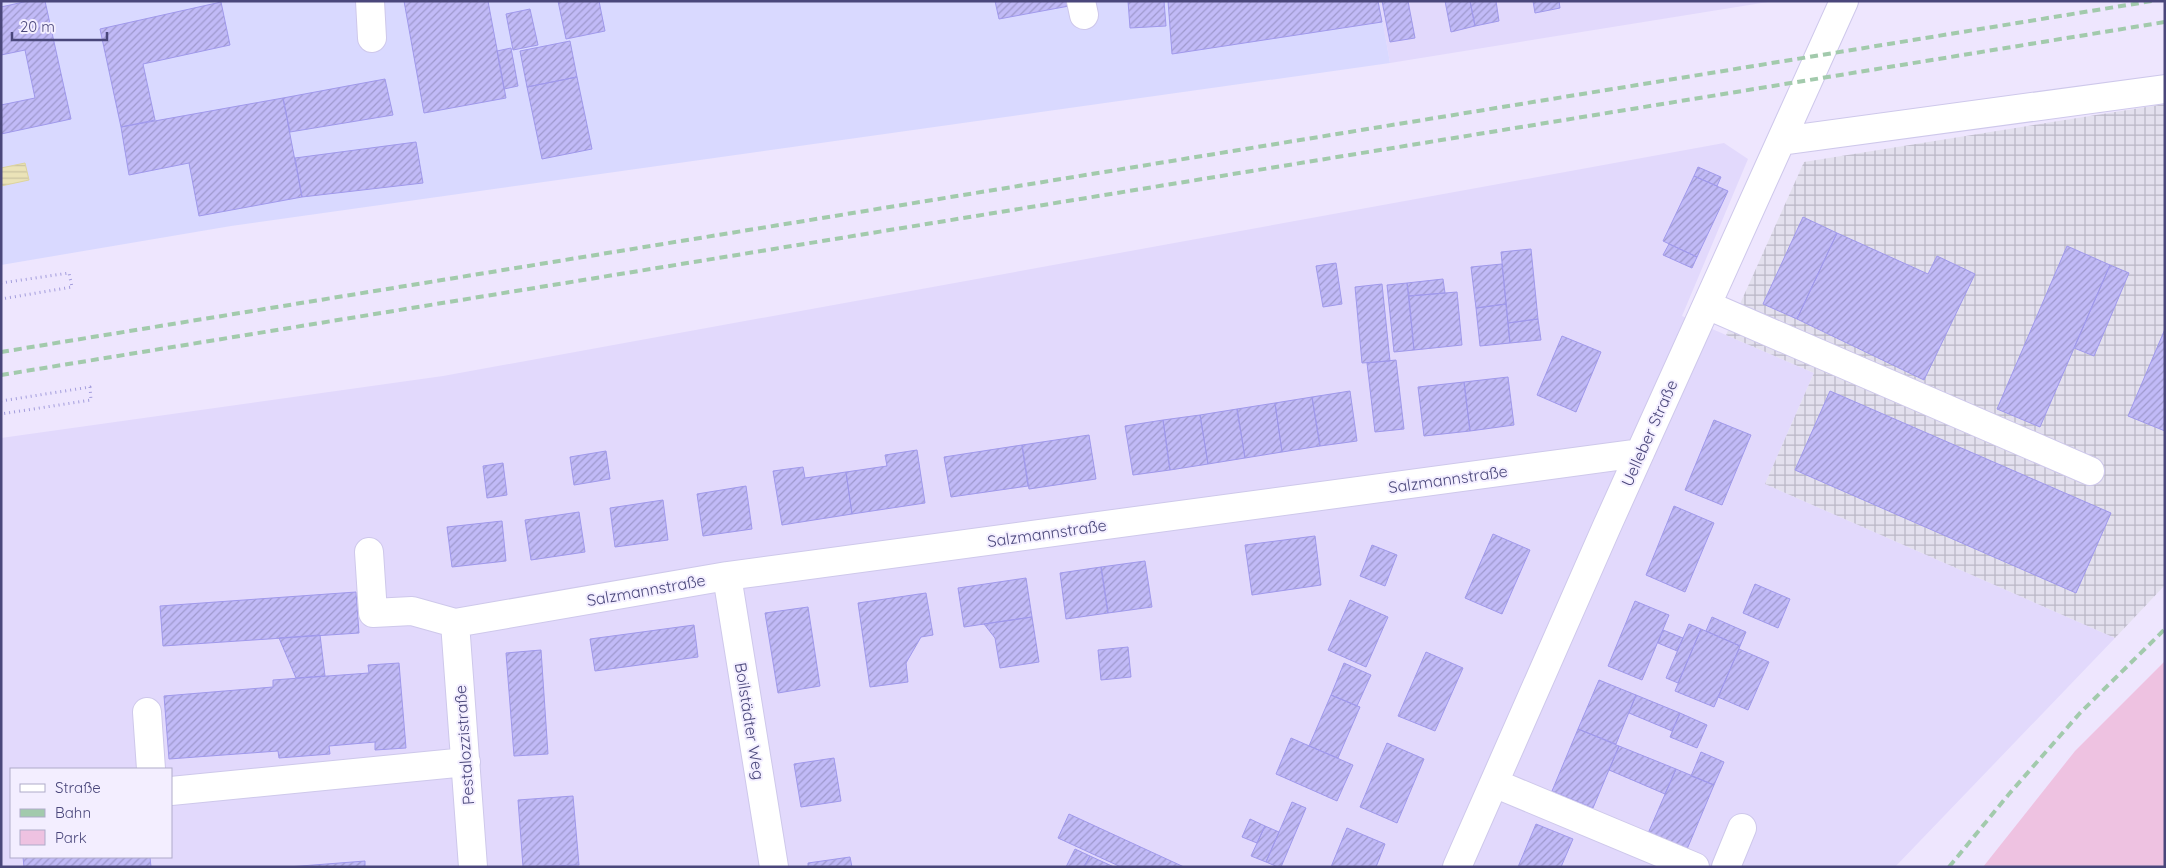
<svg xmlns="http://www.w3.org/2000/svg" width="2166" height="868" viewBox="0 0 2166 868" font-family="Quicksand,sans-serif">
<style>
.residential{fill:#e2d9fc;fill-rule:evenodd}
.commercial{fill:#d9d9ff}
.industrial{fill:url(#industrial-grid)}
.green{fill:#eec2e1}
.water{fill:url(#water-rules);stroke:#ddd49d}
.building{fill:url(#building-hatch);stroke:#a099eb}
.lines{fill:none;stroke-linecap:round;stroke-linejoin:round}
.minor-casing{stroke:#cec8eb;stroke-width:30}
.path{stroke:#a39ddc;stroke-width:3;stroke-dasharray:1 4;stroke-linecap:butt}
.minor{stroke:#fff;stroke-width:28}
.rail{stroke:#a2caac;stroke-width:4;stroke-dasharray:8 5;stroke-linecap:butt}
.labels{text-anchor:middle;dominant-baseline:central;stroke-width:4;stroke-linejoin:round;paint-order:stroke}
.street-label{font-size:16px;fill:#4a477b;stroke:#f3eeff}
</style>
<defs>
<pattern id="industrial-grid" width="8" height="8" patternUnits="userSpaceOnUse" patternTransform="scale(1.25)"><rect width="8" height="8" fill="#e3e0ee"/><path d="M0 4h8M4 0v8" fill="none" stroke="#bab7c6"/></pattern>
<pattern id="water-rules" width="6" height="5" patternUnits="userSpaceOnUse" patternTransform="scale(1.25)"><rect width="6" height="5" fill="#ebe3b8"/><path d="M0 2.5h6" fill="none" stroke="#cbc4a2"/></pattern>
<pattern id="building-hatch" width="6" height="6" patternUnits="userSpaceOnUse" patternTransform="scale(1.25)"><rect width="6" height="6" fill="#c1baf7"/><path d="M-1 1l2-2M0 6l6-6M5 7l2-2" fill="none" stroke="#9f99cd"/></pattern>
</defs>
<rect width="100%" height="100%" fill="#eee6fe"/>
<path class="residential" d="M1379 1H1774L1390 63Z
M1724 143 1748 159 1682 316 1814 373 1765 484 2115 638 1895 867H1V438L443 376ZM11 769H171V857H11Z"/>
<path class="commercial" d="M1 1H1379L1390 63 231 226 1 265Z"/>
<path class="industrial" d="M2165 104V585L2115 638 1765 484 1814 373 1726 335 1804 162Z"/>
<path class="green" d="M2165 661V867H1983L2075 751Z"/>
<path class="water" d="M25 163 29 180 1 186V168Z"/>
<path class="building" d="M28 1H45L71 119 1 134V105L35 98 25 50 1 55V7Z
M404 1H488L506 98 424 113Z
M558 1H599L605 31 566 39Z
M995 1H1068L1069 6 999 19Z
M1128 1H1164L1166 26 1130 28Z
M1168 1H1378L1382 22 1172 54Z
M1382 1H1408L1415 38 1390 42Z
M1445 1H1470L1475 26 1451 32Z
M1470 1H1496L1499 21 1475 26Z
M1533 1H1559L1560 8 1535 13Z
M221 2 230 45 143 64 155 120 121 127 100 29Z
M530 9 538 45 513 50 506 14Z
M570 41 577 77 527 87 520 51Z
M511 48 518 86 504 89 497 51Z
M577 77 592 149 542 159 527 87Z
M385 79 393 115 290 132 283 98Z
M283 98 302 197 199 216 189 163 129 175 121 127Z
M416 142 423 183 302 197 295 158Z
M1698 167 1721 177 1717 186 1694 176Z
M1694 176 1728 191 1697 257 1663 241Z
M1803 217 1837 233 1797 319 1763 304Z
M1837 233 1928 274 1937 256 1975 274 1924 380 1797 319Z
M1669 244 1697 257 1692 268 1663 255Z
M2067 246 2110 265 2040 427 1997 409Z
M1531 249 1538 319 1508 323 1501 252Z
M1336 263 1342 304 1323 307 1316 266Z
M1502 264 1506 304 1476 308 1471 267Z
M2110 265 2129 273 2094 356 2074 348Z
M1443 279 1445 293 1409 296 1407 283Z
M1407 283 1414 350 1394 352 1387 285Z
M1382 284 1390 361 1362 363 1355 287Z
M1457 292 1462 345 1414 350 1409 296Z
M1506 304 1510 343 1480 346 1476 308Z
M1538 319 1541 340 1510 343 1508 323Z
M2165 329V431L2128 416Z
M1562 336 1601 352 1576 412 1537 395Z
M1396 360 1404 429 1375 432 1367 363Z
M1508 377 1514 425 1470 431 1464 382Z
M1464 382 1470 431 1424 436 1418 387Z
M1350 391 1357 441 1320 446 1312 397Z
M1830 391 2111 513 2076 593 1795 470Z
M1312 397 1320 446 1282 452 1275 403Z
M1275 403 1282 452 1245 458 1237 409Z
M1237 409 1245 458 1208 464 1200 415Z
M1200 415 1208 464 1170 470 1163 420Z
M1163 420 1170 470 1133 475 1125 426Z
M1714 420 1751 435 1722 505 1685 490Z
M1089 435 1096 479 1029 489 1022 445Z
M1022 445 1028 486 951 497 944 457Z
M917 450 925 503 852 514 846 472 887 466 885 455Z
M606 451 610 479 574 485 570 457Z
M503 463 507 495 487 498 483 466Z
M803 467 805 478 846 472 852 514 782 525 773 471Z
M746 486 752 529 703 536 697 494Z
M663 500 668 540 615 547 610 508Z
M1674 506 1714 523 1685 592 1646 575Z
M579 512 585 552 531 560 525 520Z
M502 521 506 561 452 567 447 527Z
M1493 534 1530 550 1502 614 1465 598Z
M1315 536 1321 585 1252 595 1245 545Z
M1372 545 1397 555 1385 586 1360 576Z
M1145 561 1152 607 1108 613 1101 567Z
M1101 567 1108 613 1066 619 1060 573Z
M1026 578 1032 617 964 627 958 588Z
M1755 584 1790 599 1778 628 1743 613Z
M356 592 359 633 163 646 160 606Z
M926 593 933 635 921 637 906 663 908 682 870 687 858 603Z
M1350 600 1388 617 1366 667 1328 650Z
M1635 601 1669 615 1642 680 1608 666Z
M808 607 820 686 778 693 765 613Z
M1032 617 1039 662 1000 668 995 638 984 624Z
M1712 617 1746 632 1740 646 1706 631Z
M1689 624 1701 629 1678 683 1666 678Z
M694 625 698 657 595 671 590 639Z
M1701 629 1740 646 1714 707 1675 691Z
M1663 630 1683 638 1677 651 1658 643Z
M320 635 325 676 296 678 279 638Z
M1128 647 1131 677 1101 680 1098 650Z
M1739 649 1769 662 1748 710 1718 697Z
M541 650 548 754 514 756 506 653Z
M1426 652 1463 668 1435 731 1398 716Z
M399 663 406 748 375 750V742L329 746 330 754 279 758 278 751 169 759 164 696 273 687V680L369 673 368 665Z
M1344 663 1371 675 1357 706 1331 695Z
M1599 680 1636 695 1616 744 1578 729Z
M1331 695 1360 707 1338 758 1309 746Z
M1636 695 1680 713 1672 731 1629 713Z
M1680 713 1707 725 1697 748 1670 737Z
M1578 729 1619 746 1593 808 1552 791Z
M1291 738 1353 765 1337 801 1276 774Z
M1387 743 1424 759 1397 823 1360 807Z
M1619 746 1676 769 1665 794 1609 770Z
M1701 752 1724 762 1714 785 1691 776Z
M834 758 841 801 801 807 794 764Z
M1676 769 1714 785 1685 854 1646 838Z
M573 796 579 865 523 867 518 800Z
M1292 802 1306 808 1281 867H1278L1266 862Z
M1069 814 1184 867H1121L1058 838Z
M1250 819 1265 826 1257 843 1242 837Z
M1536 824 1573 839 1561 867H1518Z
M1265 826 1279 832 1266 862 1251 856Z
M1347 828 1385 844 1376 867H1331Z
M1075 849 1090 856 1084 867H1066Z
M1090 856 1114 867H1084Z
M23 857H150L151 867H24Z
M850 857 852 867H808V863Z
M365 861V867H288Z"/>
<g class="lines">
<g class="minor-casing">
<path id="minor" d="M370 1 372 38
M1081 1 1084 15
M1781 141 2165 89
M1707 305 2090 471
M369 552 373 613 412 611 455 623 727 576 1640 453
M727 576 774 867
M455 623 473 867
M147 712 151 769
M1494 783 1695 867
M171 791 466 762
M1457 867 1607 526 1844 1
M1726 867 1742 828"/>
</g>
<path class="path" d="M1 283 69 273 72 287 1 299
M1 401 90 387 91 400 1 414"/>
<use href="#minor" class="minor"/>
<path class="rail" d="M1 352 2152 1
M1 375 2165 22
M1949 867 2009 794 2080 713 2165 629"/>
</g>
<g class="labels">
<g class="street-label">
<text transform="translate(1649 433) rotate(-66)">Uelleber Straße</text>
<text transform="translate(1448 479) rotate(-8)">Salzmannstraße</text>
<text transform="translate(1047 533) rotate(-8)">Salzmannstraße</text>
<text transform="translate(646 590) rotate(-10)">Salzmannstraße</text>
<text transform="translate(750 721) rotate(81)">Boilstädter Weg</text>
<text transform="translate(464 745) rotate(-94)">Pestalozzistraße</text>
</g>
</g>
<rect width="2166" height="868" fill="none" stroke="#4a477b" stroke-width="5"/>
<rect x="10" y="768" width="162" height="90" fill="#f3eeff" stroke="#afabca"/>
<rect x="20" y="784" width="25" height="8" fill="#ffffff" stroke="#afabca"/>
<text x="55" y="793" font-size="15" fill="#4a477b">Straße</text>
<rect x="20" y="809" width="25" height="8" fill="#a2caac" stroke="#afabca"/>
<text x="55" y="818" font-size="15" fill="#4a477b">Bahn</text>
<rect x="20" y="830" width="25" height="15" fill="#eec2e1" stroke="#afabca"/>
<text x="55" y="843" font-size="15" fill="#4a477b">Park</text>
<path d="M12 32v8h95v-8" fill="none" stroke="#4a477b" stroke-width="2.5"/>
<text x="20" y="32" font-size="15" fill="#4a477b" stroke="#f3eeff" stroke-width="4" paint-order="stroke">20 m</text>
</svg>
